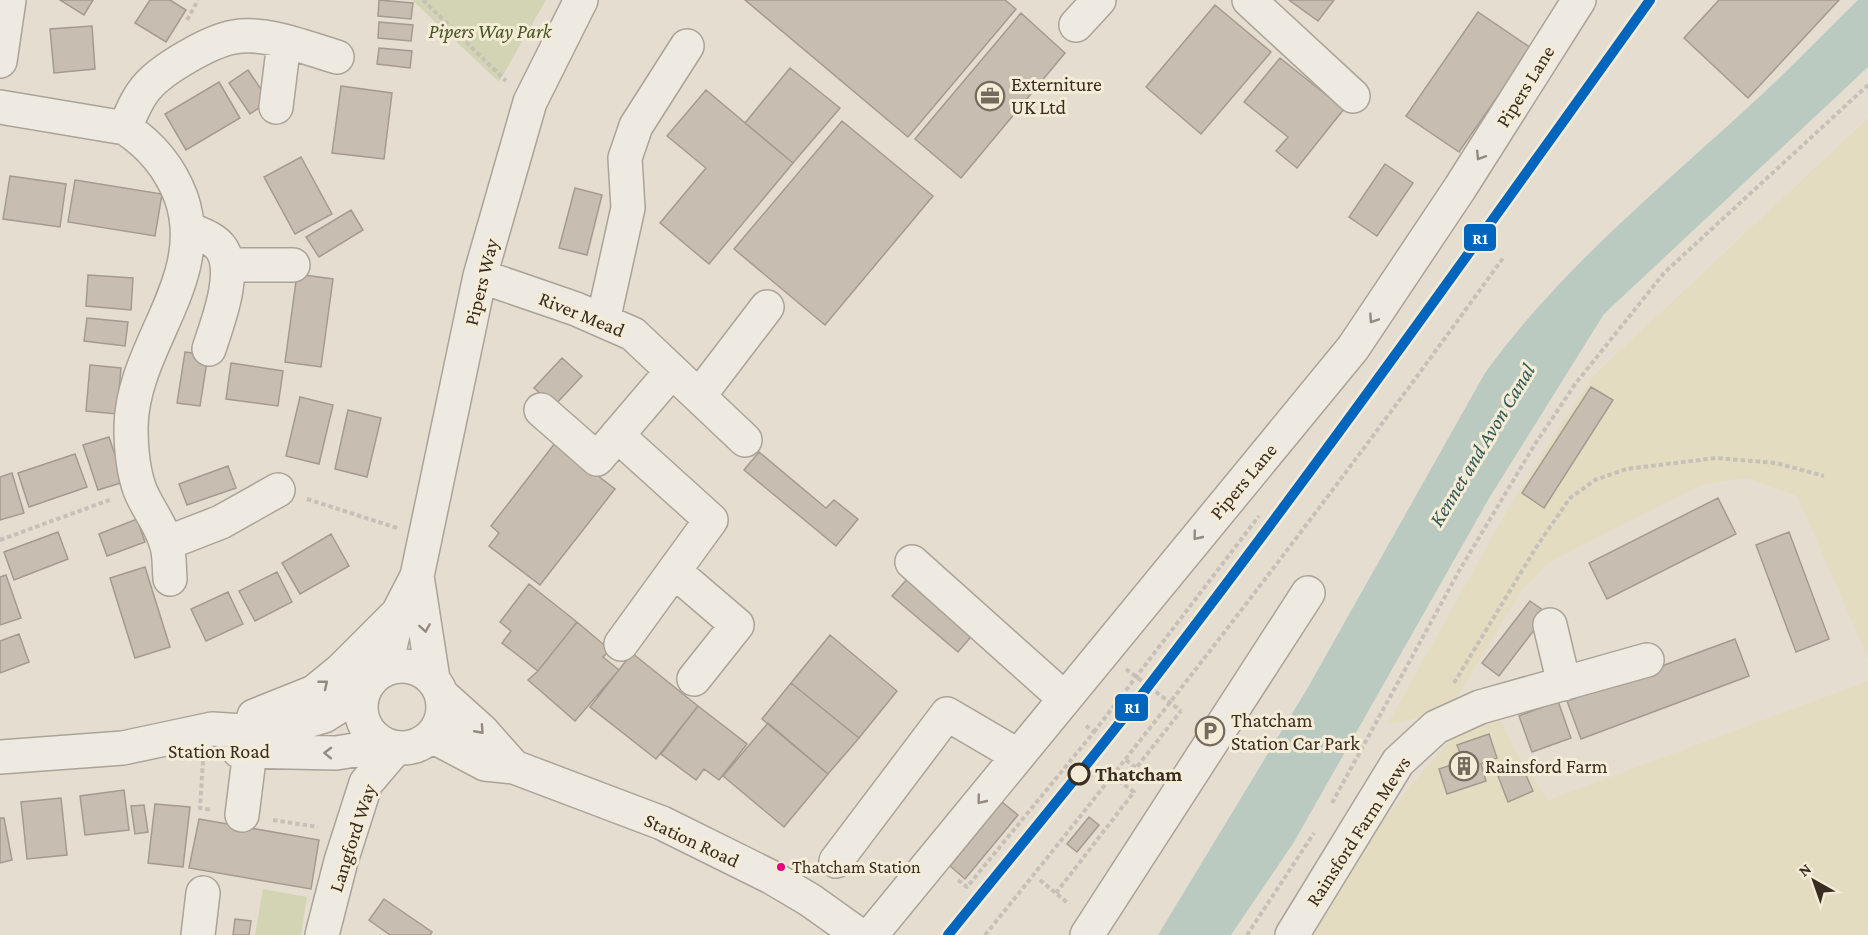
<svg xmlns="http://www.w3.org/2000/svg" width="1868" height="935" viewBox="0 0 1868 935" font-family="'Crimson Pro',serif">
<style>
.farmland{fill:#e3dcc1}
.green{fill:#d3d4b3}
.water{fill:#bacac1}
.building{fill:#c8bdb1;stroke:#a59a8f;stroke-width:1.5}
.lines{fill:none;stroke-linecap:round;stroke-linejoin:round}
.minor-casing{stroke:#aaa398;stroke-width:36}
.path{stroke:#c6c0b8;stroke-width:4;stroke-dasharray:4.5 3;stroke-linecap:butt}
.minor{stroke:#eee9e1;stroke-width:33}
.path-bridge{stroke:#c6c0b8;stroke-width:4;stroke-dasharray:4.5 3;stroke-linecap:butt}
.rail-1-casing{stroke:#f4ecd7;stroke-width:15}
.rail-1{stroke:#0065bd;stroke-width:10}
.oneway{stroke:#948a80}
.stop-dot{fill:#f4ecd7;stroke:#392c20;stroke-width:3}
.bus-dot{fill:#e5007d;stroke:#f4ecd7;stroke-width:2}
.labels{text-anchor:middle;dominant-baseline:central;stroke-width:6;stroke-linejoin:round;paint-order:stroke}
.bus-label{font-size:18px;fill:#392c20;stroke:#f4ecd7;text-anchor:start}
.park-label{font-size:20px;font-style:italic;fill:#495428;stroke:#f4ecd7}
.poi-label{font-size:20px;fill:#392c20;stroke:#f4ecd7;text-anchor:start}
.street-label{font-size:20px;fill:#392c20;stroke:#f4ecd7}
.stop-label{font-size:20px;font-weight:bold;fill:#392c20;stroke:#f4ecd7;text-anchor:start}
.water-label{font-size:21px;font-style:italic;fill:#305856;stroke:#f4ecd7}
.line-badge{stroke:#f4ecd7;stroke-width:2}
.badge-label{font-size:16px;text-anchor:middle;font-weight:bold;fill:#fff}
</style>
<rect width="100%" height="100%" fill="#e5ded0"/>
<path class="farmland" d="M1868 118V658L1797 496 1747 478 1701 485 1548 563 1521 592 1449 710 1387 725 1510 505 1592 377Z
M1868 681V935H1298L1410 786 1443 748 1493 706 1516 752 1548 800Z"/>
<path class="green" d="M412 0H546L499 82Z
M263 889 307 897 301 935H255Z"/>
<path class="water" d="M1858 0H1868V67L1604 314 1491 495 1294 842 1231 935H1158L1307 689 1485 373C1557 273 1653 194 1744 111 1783 76 1820 37 1858 0Z"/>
<path class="building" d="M60 0H93L84 15Z
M150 0H170L186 10 166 42 135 23Z
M379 0 413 3 411 19 378 16Z
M745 0H1005L1016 9 908 137Z
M1289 0H1334L1318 21Z
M1719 0H1839L1748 98 1684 38Z
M1215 5 1271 52 1201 134 1146 87Z
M1478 12 1531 48 1459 152 1406 116Z
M1021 13 1065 53 961 178 915 139Z
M379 22 413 25 411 41 378 38Z
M92 26 95 69 54 73 50 29Z
M379 48 412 51 410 68 377 64Z
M1280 58 1344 109 1297 168 1276 151 1288 137 1244 102Z
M790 68 840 108 793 163 745 123Z
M248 70 269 101 250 114 229 83Z
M219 82 240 118 186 150 165 114Z
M341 86 392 93 384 159 332 153Z
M706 90 793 163 709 264 660 223 706 168 667 136Z
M842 121 933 196 825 325 734 249Z
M301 157 332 214 295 234 264 177Z
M1385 164 1413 183 1377 236 1349 217Z
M10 176 66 184 60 227 3 219Z
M75 180 162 194 155 236 68 222Z
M575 188 602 195 587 255 559 248Z
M351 210 363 230 319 257 306 237Z
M297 274 333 279 321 367 285 362Z
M88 275 133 278 131 310 86 306Z
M87 318 128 322 125 346 84 341Z
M185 352 208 355 200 406 177 403Z
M562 358 582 376 554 406 534 388Z
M231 363 283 371 278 406 226 399Z
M90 365 121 368 117 414 86 411Z
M1591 387 1613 400 1544 508 1522 493Z
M300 397 333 405 319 464 286 456Z
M348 410 381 418 367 477 335 469Z
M109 437 124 482 98 490 83 445Z
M555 443 615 489 540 585 489 546 499 533 491 526Z
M759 452 826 508 834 500 858 519 836 546 744 470Z
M75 454 87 487 29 507 18 473Z
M228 466 236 488 187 505 179 484Z
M12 473 24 513 0 520V477Z
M1718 498 1736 534 1607 599 1589 563Z
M137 519 145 542 107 556 99 534Z
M58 532 68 559 14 580 4 552Z
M1789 532 1829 639 1796 652 1756 545Z
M331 534 349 566 300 594 282 563Z
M145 567 170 647 135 658 110 578Z
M277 572 292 602 255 621 239 591Z
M6 575 21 618 0 625V577Z
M909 577 975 632 958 652 892 596Z
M529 584 577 622 538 671 502 643 511 631 500 622Z
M228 592 243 624 206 641 191 609Z
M1530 601 1547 613 1499 676 1482 663Z
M577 622 610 650 603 657 619 670 575 721 528 680 538 671Z
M19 634 29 662 0 673V641Z
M830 635 897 691 859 738 791 683Z
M1735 639 1749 676 1581 739 1567 701Z
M632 653 698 706 656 759 590 707Z
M791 683 859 738 828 774 762 719Z
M1558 701 1571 738 1532 752 1519 716Z
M698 706 747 744 719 780 704 769 696 780 661 754Z
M768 723 828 774 784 827 723 776Z
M1489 734 1497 758 1481 764 1486 781 1447 794 1439 769 1463 761 1457 745Z
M1522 766 1533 791 1508 802 1498 776Z
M124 790 129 830 85 835 80 796Z
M61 798 67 855 27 859 21 802Z
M1002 802 1018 815 965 879 950 866Z
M155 804 190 807 183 867 148 863Z
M144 805 148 832 135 834 131 806Z
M1089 817 1099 825 1077 852 1067 844Z
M0 818H4L12 860 0 863Z
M199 819 319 840 311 889 189 868Z
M384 899 432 932 430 935H390L369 920Z
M235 919 251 921 249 935H233Z"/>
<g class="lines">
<g class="minor-casing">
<path id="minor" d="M1249 0 1353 96
M1076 25 1099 0
M0 61 9 0
M0 107 125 128C151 145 170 168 181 197 210 279 132 346 131 427 131 447 133 471 140 490 147 508 161 524 166 543 170 553 169 567 170 579
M276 107 284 42
M125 128C131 114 137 98 147 87 162 69 210 41 234 37 266 31 306 48 337 57
M189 229C200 234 214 238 221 248 238 272 217 324 209 349
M229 265H293
M480 276 576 309 633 334 745 440
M603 321 628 208 625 158 636 126 687 46
M699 396 767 307
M541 410 597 459 672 371
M617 435 711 520 621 644
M167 543 221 522 278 490
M912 562 1064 698
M674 571 737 625 694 679
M417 576 433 679
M1550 625 1564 684
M361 707a41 41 0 1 1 82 0a41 41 0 1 1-82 0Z
M385 669 398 613 417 576 480 276 509 175 530 102 581 0
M443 696 482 731 514 767 662 823 771 877 810 900 859 935
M254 716 314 692 341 670 398 613
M432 736 485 764 514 767
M239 751 336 753 386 745
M0 757 123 748 212 729 244 731 284 728 324 716 364 691
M242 815 250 751
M836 861 947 714 1017 755
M198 935 203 893
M322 935 341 861 366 783 396 748
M871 935 1353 348 1460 188 1579 0
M1087 935 1308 593
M1292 935 1398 762 1436 727 1480 707 1647 660"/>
</g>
<path class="path" d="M423 0 506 81
M187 20 198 0
M307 499 397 528
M0 540 112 499
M1454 683 1537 546 1570 498 1595 480 1626 469 1716 458 1776 463 1824 476
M1094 732 1259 516
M1126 760 1136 768 1181 711
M203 761 200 808 212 810
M1332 803 1459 571 1535 444 1576 383 1664 273 1868 85
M273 820 318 827
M958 880 967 887 1094 732 1085 725
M1040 880 1069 904
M1056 893 1134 792 1113 777
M985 935C1164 714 1337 489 1503 258
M1247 935 1314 833"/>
<use href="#minor" class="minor"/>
<path class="path-bridge" d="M1126 669 1181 711"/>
<g class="rail-1-casing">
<path id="rail-1" d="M948 935C1014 853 1082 772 1147 688 1320 463 1485 231 1650 0"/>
</g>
<use href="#rail-1" class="rail-1"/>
</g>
<defs><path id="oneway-chevron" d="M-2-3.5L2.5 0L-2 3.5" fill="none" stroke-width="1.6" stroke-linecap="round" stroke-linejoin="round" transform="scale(1.5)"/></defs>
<g class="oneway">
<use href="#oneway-chevron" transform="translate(1480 156) rotate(122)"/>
<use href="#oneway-chevron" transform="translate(1373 319) rotate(124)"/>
<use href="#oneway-chevron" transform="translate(1197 536) rotate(129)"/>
<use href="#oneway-chevron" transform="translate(425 628) rotate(81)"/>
<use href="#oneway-chevron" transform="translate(324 684) rotate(-39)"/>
<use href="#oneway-chevron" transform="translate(480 730) rotate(48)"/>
<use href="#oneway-chevron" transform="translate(328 753) rotate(-179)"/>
<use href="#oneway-chevron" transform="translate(981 800) rotate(129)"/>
</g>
<defs>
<g id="office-ring" transform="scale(1.5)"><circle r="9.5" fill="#f4ecd7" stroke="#756a5e" stroke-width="1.5"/><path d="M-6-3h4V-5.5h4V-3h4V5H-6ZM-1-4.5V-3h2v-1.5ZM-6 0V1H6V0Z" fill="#756a5e"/></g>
<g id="parking-ring" transform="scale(1.5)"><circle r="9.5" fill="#f4ecd7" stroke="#756a5e" stroke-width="1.5"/><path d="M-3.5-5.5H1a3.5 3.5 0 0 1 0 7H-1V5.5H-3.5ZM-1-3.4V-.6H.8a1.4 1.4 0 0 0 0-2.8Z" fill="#756a5e"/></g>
<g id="building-ring" transform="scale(1.5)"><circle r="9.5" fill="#f4ecd7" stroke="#756a5e" stroke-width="1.5"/><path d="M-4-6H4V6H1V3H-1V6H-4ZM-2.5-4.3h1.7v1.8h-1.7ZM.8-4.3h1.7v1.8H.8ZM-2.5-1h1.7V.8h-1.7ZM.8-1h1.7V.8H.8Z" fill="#756a5e"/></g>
</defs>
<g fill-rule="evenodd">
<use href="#office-ring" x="990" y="96"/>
<use href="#parking-ring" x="1210" y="731"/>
<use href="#building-ring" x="1464" y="766"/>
</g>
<circle class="stop-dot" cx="1079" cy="774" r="10"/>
<circle class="bus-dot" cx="781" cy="867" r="5"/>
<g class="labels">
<g class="bus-label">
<text x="792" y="867">Thatcham Station</text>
</g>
<g class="park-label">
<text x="490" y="31">Pipers Way Park</text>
</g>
<g class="poi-label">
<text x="1011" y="84">Externiture<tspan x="1011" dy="23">UK Ltd</tspan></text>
<text x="1231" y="720">Thatcham<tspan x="1231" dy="23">Station Car Park</tspan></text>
<text x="1485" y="766">Rainsford Farm</text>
</g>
<g class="street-label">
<text transform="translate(1525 86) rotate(-58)">Pipers Lane</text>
<text transform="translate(481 282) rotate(-76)">Pipers Way</text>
<text transform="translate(582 314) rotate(22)">River Mead</text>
<text transform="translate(1243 481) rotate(-50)">Pipers Lane</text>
<text x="219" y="751">Station Road</text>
<text transform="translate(1358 831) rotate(-57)">Rainsford Farm Mews</text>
<text transform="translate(352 838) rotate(-72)">Langford Way</text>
<text transform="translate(692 840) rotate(25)">Station Road</text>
</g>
<g class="stop-label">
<text x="1095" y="774">Thatcham</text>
</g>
<g class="water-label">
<text transform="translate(1482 445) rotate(-59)">Kennet and Avon Canal</text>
</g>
</g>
<g class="line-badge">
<rect x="1463" y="223" width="34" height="29" rx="6" fill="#0065bd"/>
<rect x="1114" y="693" width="35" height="29" rx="6" fill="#0065bd"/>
</g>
<g class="badge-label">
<text x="1480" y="244">R1</text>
<text x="1132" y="713">R1</text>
</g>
<g transform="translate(1814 881) rotate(320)" stroke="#f4ecd7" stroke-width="4.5" paint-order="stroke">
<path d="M0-4.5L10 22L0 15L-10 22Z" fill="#392c20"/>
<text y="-9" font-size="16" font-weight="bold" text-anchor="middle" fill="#392c20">N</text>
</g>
</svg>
